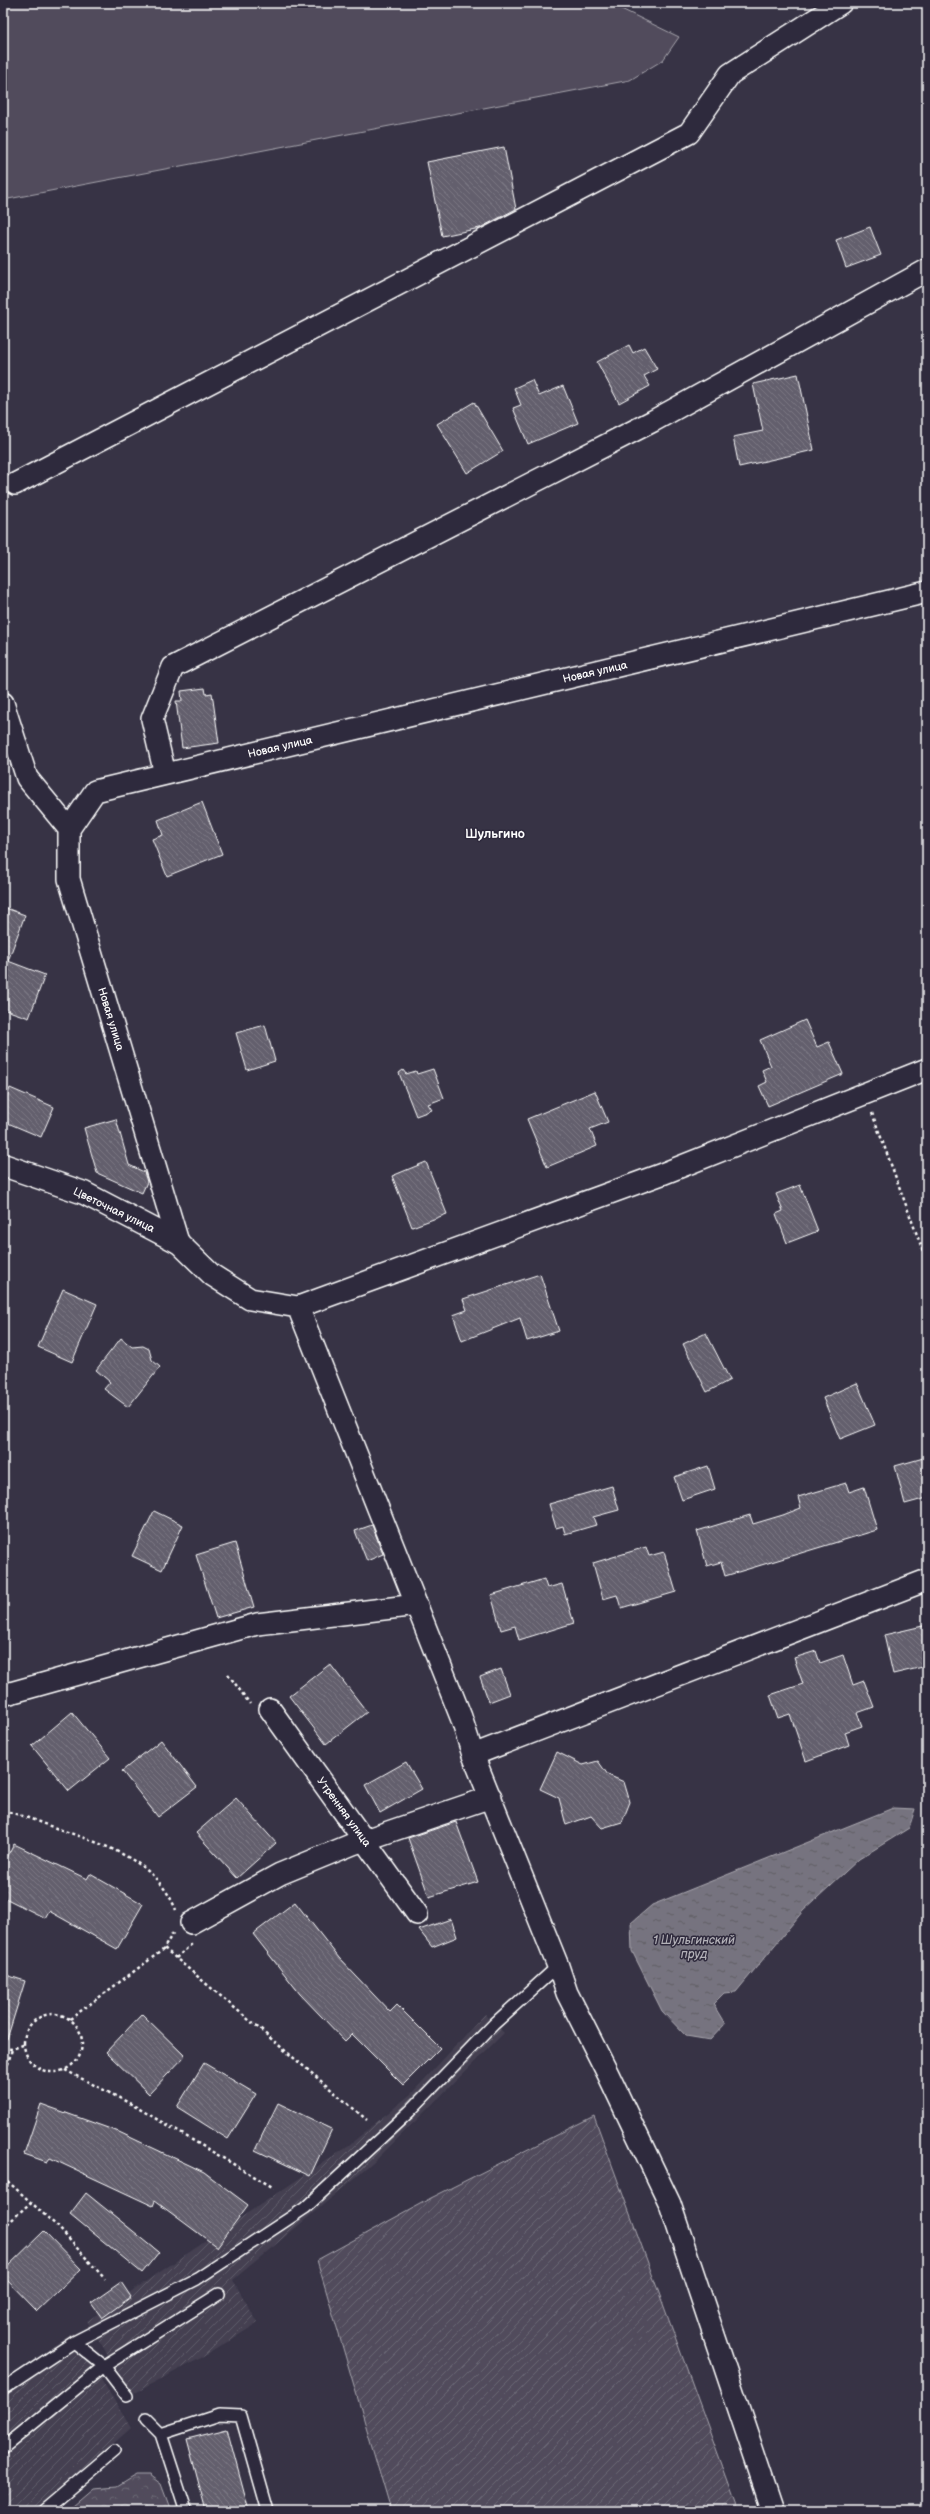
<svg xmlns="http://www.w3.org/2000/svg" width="930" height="2514" viewBox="0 0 930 2514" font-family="'Balsamiq Sans',sans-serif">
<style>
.industrial{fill:url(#industrial-furrows)}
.grass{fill:#514c5c;stroke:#a8a6ae}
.park{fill:url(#park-crowns);stroke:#a8a6ae}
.garden{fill:url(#garden-furrows);stroke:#a8a6ae}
.water{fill:url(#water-ripples);stroke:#adabb2}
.building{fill:url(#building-back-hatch);stroke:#fff}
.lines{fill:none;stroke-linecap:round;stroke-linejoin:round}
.lane-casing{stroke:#fff;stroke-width:14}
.street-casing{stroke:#fff;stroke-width:24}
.secondary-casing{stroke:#fff;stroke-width:25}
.path{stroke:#fff;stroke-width:2.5;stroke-dasharray:3 3;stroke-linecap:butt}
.lane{stroke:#2f2a3d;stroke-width:11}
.street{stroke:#2f2a3d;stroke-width:21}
.secondary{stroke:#2f2a3d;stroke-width:22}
.labels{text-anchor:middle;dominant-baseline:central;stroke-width:3;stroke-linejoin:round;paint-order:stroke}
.street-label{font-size:11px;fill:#fff;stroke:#2f2a3d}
.water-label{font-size:12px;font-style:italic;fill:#b4b2b9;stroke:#2f2a3d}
.quarter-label{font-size:13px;font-weight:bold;fill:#fff;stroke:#2f2a3d}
</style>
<defs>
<pattern id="industrial-furrows" width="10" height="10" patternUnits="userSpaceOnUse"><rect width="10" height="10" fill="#444051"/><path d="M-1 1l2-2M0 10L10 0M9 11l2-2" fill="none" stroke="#605d6b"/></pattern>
<pattern id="park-crowns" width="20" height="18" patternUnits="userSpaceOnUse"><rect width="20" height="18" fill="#514c5c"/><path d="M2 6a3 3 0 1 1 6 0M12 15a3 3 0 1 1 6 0" fill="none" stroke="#6b6774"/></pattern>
<pattern id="garden-furrows" width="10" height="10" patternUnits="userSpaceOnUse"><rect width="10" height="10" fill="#514c5c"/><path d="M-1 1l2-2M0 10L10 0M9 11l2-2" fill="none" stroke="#6b6774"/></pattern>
<pattern id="water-ripples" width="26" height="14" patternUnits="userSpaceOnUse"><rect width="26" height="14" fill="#76737f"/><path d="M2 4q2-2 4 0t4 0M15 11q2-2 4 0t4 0" fill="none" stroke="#5f5e63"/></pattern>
<pattern id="building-back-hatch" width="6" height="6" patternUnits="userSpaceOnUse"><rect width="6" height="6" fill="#635f6d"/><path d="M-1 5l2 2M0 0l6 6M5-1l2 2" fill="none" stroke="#7a7783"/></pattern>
</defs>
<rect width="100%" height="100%" fill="#373345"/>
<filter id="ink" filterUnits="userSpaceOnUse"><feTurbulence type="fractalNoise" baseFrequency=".025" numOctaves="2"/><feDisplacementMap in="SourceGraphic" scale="8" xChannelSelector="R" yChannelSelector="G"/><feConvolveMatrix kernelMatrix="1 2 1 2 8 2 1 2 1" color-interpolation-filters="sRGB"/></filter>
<g filter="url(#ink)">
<path class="industrial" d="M485 2014 504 2033 373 2163 233 2280 258 2323 203 2357 132 2394 87 2321 349 2145 411 2094Z
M73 2333 131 2428 37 2511H3V2381Z"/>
<path class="grass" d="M3 3H609L679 37 663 60 630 80 3 200Z"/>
<path class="park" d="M135 2475H149L161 2484 171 2511H66L93 2488 117 2486Z"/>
<path class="garden" d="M594 2116 739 2511H391L317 2260 431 2198Z"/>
<path class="water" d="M893 1808 915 1809 909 1828 859 1859 803 1911 736 1992 724 1993 713 2004 725 2024 710 2040 686 2036 662 2011 632 1951 631 1923 652 1905Z"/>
<path class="building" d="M504 147 516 209 480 228 442 236 427 162Z
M870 227 881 255 846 268 836 240Z
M629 345 633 353 644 347 657 369 644 376 650 386 619 403 597 362Z
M798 374 814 450 739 467 733 437 763 431 753 384Z
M532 380 539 396 563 386 578 423 528 444 513 408 521 405 514 388Z
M474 402 503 451 467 473 437 424Z
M205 688 206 694 212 693 219 743 182 748 176 701H182L181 691Z
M202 802 222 854 167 876 152 839 163 835 158 820Z
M3 907 25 915 8 961 45 975 29 1018 3 1009Z
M805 1020 817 1047 829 1042 843 1074 768 1106 759 1086 767 1082 762 1070 771 1066 760 1040Z
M265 1025 275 1061 247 1070 236 1033Z
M433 1069 444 1098 428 1104 432 1110 416 1116 399 1073 403 1070 406 1074 416 1071 417 1074Z
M10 1088 54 1107 41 1137 3 1121V1106Z
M595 1091 608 1122 590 1129 597 1146 547 1167 527 1119Z
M116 1119 129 1165 144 1172 147 1182 142 1193 97 1173 84 1128Z
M426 1162 447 1214 412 1227 392 1176Z
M800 1185 818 1231 787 1243 776 1214 783 1211 776 1194Z
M540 1274 559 1331 527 1341 520 1318 462 1341 453 1315 467 1310 463 1299Z
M63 1289 97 1304 72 1362 38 1347Z
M706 1333 730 1380 707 1392 683 1344Z
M121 1338 132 1347 143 1346 149 1349 152 1360 160 1367 128 1407 104 1389 110 1382 96 1370Z
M857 1383 875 1425 840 1439 823 1398Z
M927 1457V1498L905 1504 895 1466Z
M708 1466 715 1489 682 1500 674 1477Z
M846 1483 849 1492 864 1487 877 1530 725 1576 721 1562 707 1566 697 1531 750 1515 753 1524 783 1515 801 1508 798 1497Z
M612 1486 619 1510 593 1517 596 1525 565 1534 563 1526 556 1528 549 1504Z
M154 1511 183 1525 162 1570 132 1556Z
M372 1525 383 1554 367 1561 355 1531Z
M235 1543 254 1607 216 1618 196 1555Z
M646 1547 649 1556 664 1552 676 1592 621 1608 617 1595 603 1599 593 1563Z
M544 1579 547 1588 562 1584 574 1623 519 1640 515 1626 501 1630 491 1595Z
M927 1625V1666L893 1674 884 1635Z
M816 1651 820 1663 843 1655 853 1685 864 1681 874 1707 857 1713 862 1726 845 1732 849 1745 806 1761 790 1714 778 1718 770 1695 803 1684 794 1658Z
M330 1664 367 1712 326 1744 289 1696Z
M501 1669 510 1694 489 1702 480 1677Z
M72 1712 110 1758 69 1791 32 1746Z
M161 1740 197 1787 158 1817 122 1771Z
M557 1752 583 1765 598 1761 608 1775 624 1782 630 1802 622 1822 602 1828 591 1816 566 1825 559 1798 540 1789Z
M406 1762 422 1789 380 1813 365 1785Z
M236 1798 276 1843 237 1878 196 1833Z
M456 1822 478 1882 429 1897 408 1838Z
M14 1844 87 1879 90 1874 143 1904 117 1949 49 1911 45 1918 3 1897V1866Z
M295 1902 339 1958 390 2012 397 2005 440 2048 403 2085 352 2034 345 2041 300 1994 253 1934Z
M451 1919 457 1937 432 1947 419 1930Z
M3 1974 25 1981 7 2039 3 2038Z
M142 2014 185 2056 149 2094 106 2052Z
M204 2063 256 2094 228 2139 177 2107Z
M278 2103 332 2129 310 2176 255 2150Z
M41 2104 119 2132 204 2172 248 2205 217 2247 155 2201 153 2206 50 2158 47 2162 24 2154Z
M86 2193 159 2252 142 2273 70 2214Z
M44 2231 81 2269 37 2311 3 2276V2271Z
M121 2282 131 2297 102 2318 91 2303Z
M227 2429 249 2511H206L187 2439Z"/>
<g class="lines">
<g class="lane-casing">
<path id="lane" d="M74 2342 104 2366 127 2396
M3 2389 74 2342 197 2279 305 2208 410 2111 494 2024 558 1966
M146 2419 161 2434
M3 2448 104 2366 219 2294
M43 2511 114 2451
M186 2511 161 2434 219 2415 241 2416 268 2511"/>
</g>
<g class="street-casing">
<path id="street" d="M15 484 689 133 730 74 841 3
M927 592 95 791 69 829V879L178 1242 212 1275 250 1299 298 1307 662 1174 927 1069
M3 703 27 778 69 829
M165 774 152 719 173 667 653 421 927 270
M298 1307 461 1717 473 1755 558 1966 567 1993 608 2074 670 2204 773 2511
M3 1695 257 1624 417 1605
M270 1709 417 1914
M473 1755 927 1580
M191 1923 280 1874 353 1844 491 1797"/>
</g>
<g class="secondary-casing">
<path id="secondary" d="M3 1165 84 1193 178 1242"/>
</g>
<path class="path" d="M872 1113 927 1262
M228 1674 250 1704
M3 1811C19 1813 37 1822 53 1827 101 1844 155 1858 176 1910
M173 1933 164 1948 367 2120
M176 1958 192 1944
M24 2043a29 29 0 1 1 58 0a29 29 0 1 1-58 0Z
M70 2019 164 1949
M3 2048 12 2049 23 2045
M65 2070 131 2104 274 2188
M3 2082 12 2049
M3 2177 58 2227 105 2279
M3 2228 31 2202"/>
<use href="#lane" class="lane"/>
<use href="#street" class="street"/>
<use href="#secondary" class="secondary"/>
</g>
</g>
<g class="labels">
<g class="street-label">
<text transform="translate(595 672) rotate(-13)">Новая улица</text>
<text transform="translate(280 747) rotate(-13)">Новая улица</text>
<text transform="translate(111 1019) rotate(73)">Новая улица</text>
<text transform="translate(114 1210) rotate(26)">Цветочная улица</text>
<text transform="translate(344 1812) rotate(54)">Утренняя улица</text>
</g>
<g class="water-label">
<text x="694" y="1940">1 Шульгинский<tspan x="694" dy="14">пруд</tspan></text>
</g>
<g class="quarter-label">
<text x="495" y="834">Шульгино</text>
</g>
</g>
<rect width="930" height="2514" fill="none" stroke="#2f2a3d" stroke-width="16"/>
<rect x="8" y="8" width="914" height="2498" fill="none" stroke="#fff" stroke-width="1.5" filter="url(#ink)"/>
</svg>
